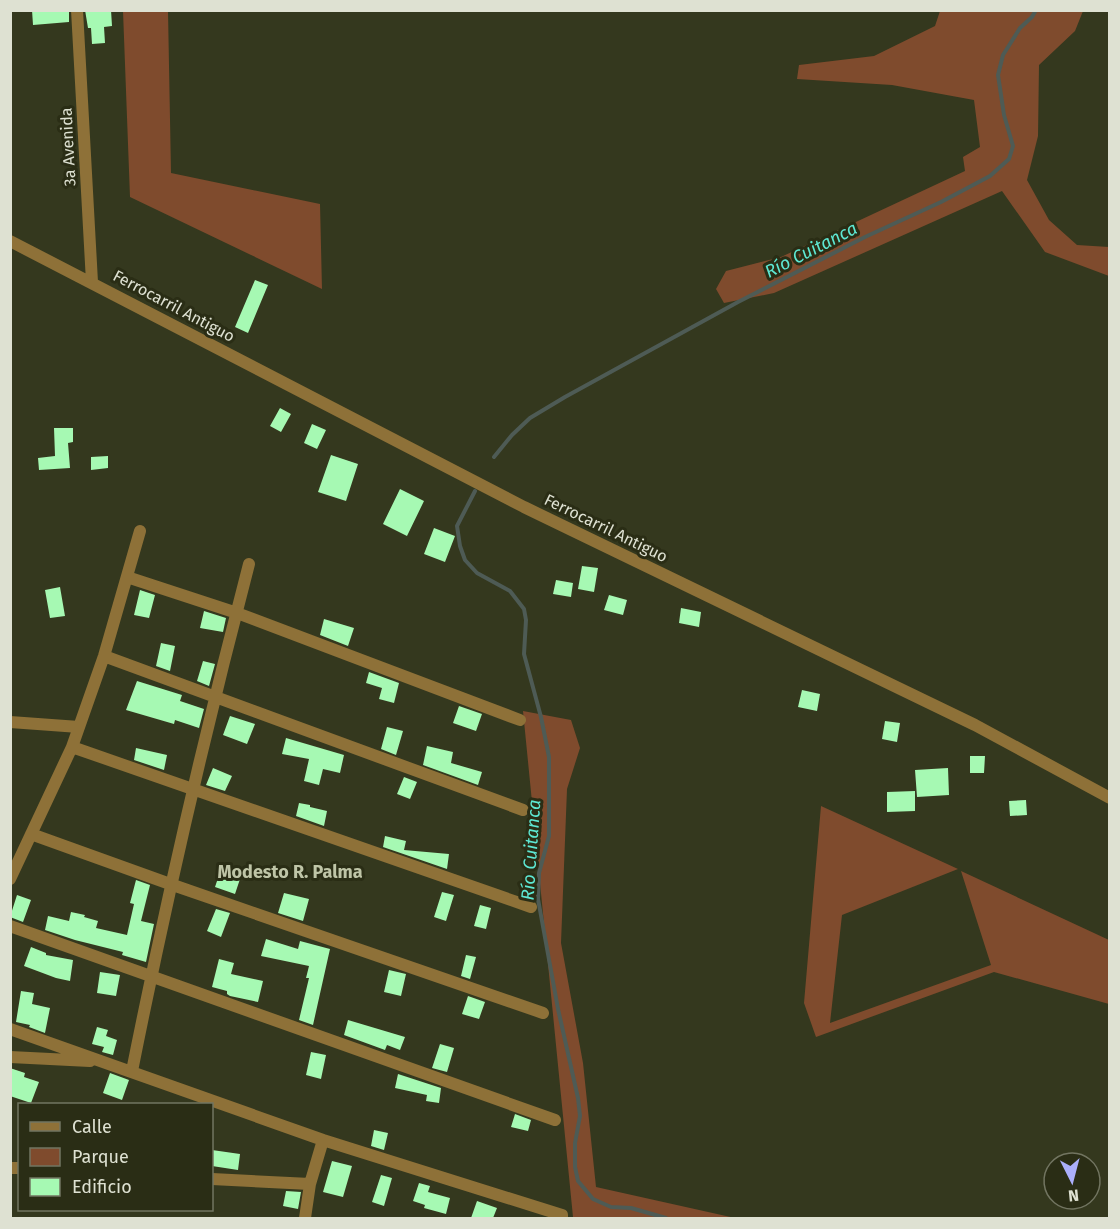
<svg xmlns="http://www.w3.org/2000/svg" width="1120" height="1229" viewBox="0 0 1120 1229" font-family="'Fira Sans',sans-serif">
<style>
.green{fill:#7f4b2d}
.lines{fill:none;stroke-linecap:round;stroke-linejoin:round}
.stream{stroke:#4e5b55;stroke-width:4}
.building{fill:#a6f9b3}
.minor{stroke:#8e7138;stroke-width:12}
.labels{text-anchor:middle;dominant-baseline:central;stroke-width:6;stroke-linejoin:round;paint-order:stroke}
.street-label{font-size:16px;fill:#dee1d2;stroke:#2a2d15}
.water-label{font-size:18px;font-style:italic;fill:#5ee8d3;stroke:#2a2d15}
.neighbourhood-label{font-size:18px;font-weight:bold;fill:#bfc5a7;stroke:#2a2d15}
</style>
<rect width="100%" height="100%" fill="#34381e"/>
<path class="green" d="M123 11H168L171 173 320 204 322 289 130 197Z
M940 11H1083L1075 31 1039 65 1038 136 1027 180 1049 220 1077 245 1109 247V276L1045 252 1002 191 774 293 724 303 716 289 726 271 781 257 965 171 963 157 980 147 974 100 892 85 797 79 799 65 874 56 935 26Z
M523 711 571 720 580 748 567 789 561 943 583 1063 596 1187 735 1218H580L573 1217Z
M821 806 958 869 842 915 830 1023 991 965 961 871 1109 940V1004L994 972 816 1037 804 1003Z"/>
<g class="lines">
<path class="stream" d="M494 457 512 435 530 418 565 397 738 302 865 237 941 202 990 176 1009 159 1013 146 1004 115 998 75 1003 55 1020 28 1032 17 1036 10
M475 491 457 526 460 546 465 560 477 573 510 591 524 609 526 620 524 654 541 717 549 757V836L539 873 538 899 558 1009 578 1098 580 1116 575 1143V1167L578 1181 593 1199 611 1207 631 1208 666 1218"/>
</g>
<path class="building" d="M32 10H69V22L33 25Z
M85 10H111L112 26 104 27 105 43 92 44 91 28H88Z
M255 280 268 285 248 333 235 327Z
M280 408 291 414 281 432 270 426Z
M312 424 326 430 317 449 304 443Z
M54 428H73V442L68 443 70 468 39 470 38 458 55 456Z
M331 455 358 464 346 501 318 492Z
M108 456V468L91 470V457Z
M400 489 424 501 407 536 383 524Z
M434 528 455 536 445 562 424 554Z
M582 566 598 568 594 592 578 589Z
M556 580 573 583 571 597 553 594Z
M60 587 65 616 50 618 45 590Z
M140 590 155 595 149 618 134 615Z
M609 595 627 600 623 615 604 610Z
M681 608 701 612 699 627 679 623Z
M204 611 226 618 223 632 200 628Z
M324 619 354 628 348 646 320 635Z
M161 643 175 646 170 671 156 666Z
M203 661 215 664 209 686 197 681Z
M369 672 399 683 394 703 379 699 382 688 366 683Z
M137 681 182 695 180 701 204 709 199 728 175 720 174 724 126 710Z
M802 690 820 694 817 711 798 707Z
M459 706 482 714 476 731 453 723Z
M230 716 255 724 247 744 223 735Z
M885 721 900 723 897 742 882 739Z
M387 727 403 731 396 755 381 749Z
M286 738 344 755 340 773 323 769 319 785 304 781 309 759 282 754Z
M427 746 453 752 451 763 482 772 478 785 423 765Z
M136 748 167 755 164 770 134 760Z
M970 756H985L984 773H970Z
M213 768 232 776 225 791 206 785Z
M948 768 949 795 917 797 915 770Z
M404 777 417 782 410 799 397 794Z
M915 791V811L887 812V792Z
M1026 800 1027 815 1010 816 1009 801Z
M299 803 310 805V807L327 811 324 826 296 816Z
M385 836 406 841 404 850 449 854 447 869 383 847Z
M221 869 241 876 235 894 215 887Z
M136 880 150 885 141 921 154 924 146 962 122 955 123 952 75 940 45 930 48 916 69 921 71 912 85 915 84 917 98 921 96 928 127 935 134 904 130 903Z
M442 892 454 895 446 921 434 917Z
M284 893 309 899 303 921 278 913Z
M17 895 31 900 23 922 10 917Z
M480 905 491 908 486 929 474 926Z
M216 909 230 913 221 937 207 931Z
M266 939 298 949 300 941 330 949 313 1025 299 1020 309 978H306L309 966 261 956Z
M31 947 46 953V955L73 960 70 981 56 978 24 966Z
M466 955 476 957 470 979 461 976Z
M219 959 234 963 231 974 263 981 258 1002 230 996 227 994V991L212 987Z
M389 970 406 974 401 996 384 992Z
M100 972 120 975 116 996 97 993Z
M21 991 34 993 32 1004 50 1008 45 1033 29 1027 30 1025 16 1022Z
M468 996 485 1002 479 1019 462 1014Z
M348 1020 405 1037 400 1050 387 1045 385 1050 344 1035Z
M97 1027 108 1030 106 1036 117 1040 113 1055 102 1052 104 1047 92 1044Z
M440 1044 454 1048 447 1072 432 1068Z
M311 1052 326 1055 321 1079 306 1075Z
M10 1068 25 1073 24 1077 39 1082 31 1103 10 1096Z
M110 1073 129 1080 122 1100 103 1093Z
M398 1074 441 1088 439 1103 426 1101 427 1095 395 1088Z
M515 1114 531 1120 528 1131 511 1127Z
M374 1130 388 1133 384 1150 371 1146Z
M212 1150 240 1154 238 1170 212 1166Z
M332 1161 352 1166 343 1197 323 1192Z
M381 1175 392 1178 384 1206 372 1202Z
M419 1183 430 1186 428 1192 450 1198 446 1214 424 1208 425 1205 413 1201Z
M286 1191 301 1192 298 1209 283 1206Z
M477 1201 497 1208 493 1218H471Z"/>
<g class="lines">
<path class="minor" d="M77 10 92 282
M10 241 524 507 975 725 1110 798
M127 577 237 613 520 720
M104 656 523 810
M10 722 79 727
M72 747 531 907
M31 834 170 884 543 1013
M10 879 72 747 104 656 140 531
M10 926 555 1120
M10 1029 323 1140 562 1215V1218
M10 1057 90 1061
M132 1071C166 901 205 732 249 564
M10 1168H20
M212 1179 310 1184
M305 1218 310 1184 323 1140"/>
</g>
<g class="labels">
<g class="street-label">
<text transform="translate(68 147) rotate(-93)">3a Avenida</text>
<text transform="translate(174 306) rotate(28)">Ferrocarril Antiguo</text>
<text transform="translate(606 528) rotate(26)">Ferrocarril Antiguo</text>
</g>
<g class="water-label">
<text transform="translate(811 250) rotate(-27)">Río Cuitanca</text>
<text transform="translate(531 850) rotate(-86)">Río Cuitanca</text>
</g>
<g class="neighbourhood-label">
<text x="290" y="872">Modesto R. Palma</text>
</g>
</g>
<rect width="1120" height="1229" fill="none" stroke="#dee1d2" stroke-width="24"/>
<rect x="18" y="1103" width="195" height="108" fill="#2a2d15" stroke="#727561" stroke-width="1.5"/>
<rect x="30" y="1122" width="30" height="9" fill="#8e7138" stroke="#727561" stroke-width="1.5"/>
<text x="72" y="1133" font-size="18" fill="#dee1d2">Calle</text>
<rect x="30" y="1148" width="30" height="18" fill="#7f4b2d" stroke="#727561" stroke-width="1.5"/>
<text x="72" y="1163" font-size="18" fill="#dee1d2">Parque</text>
<rect x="30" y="1178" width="30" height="18" fill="#a6f9b3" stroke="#727561" stroke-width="1.5"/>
<text x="72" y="1193" font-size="18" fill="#dee1d2">Edificio</text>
<g transform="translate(1072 1181) rotate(174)"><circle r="28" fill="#2a2d15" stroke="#727561" stroke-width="1.5"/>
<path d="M0-4.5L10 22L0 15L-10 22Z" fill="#abaffb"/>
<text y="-9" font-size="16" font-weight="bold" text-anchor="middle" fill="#dee1d2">N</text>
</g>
</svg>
